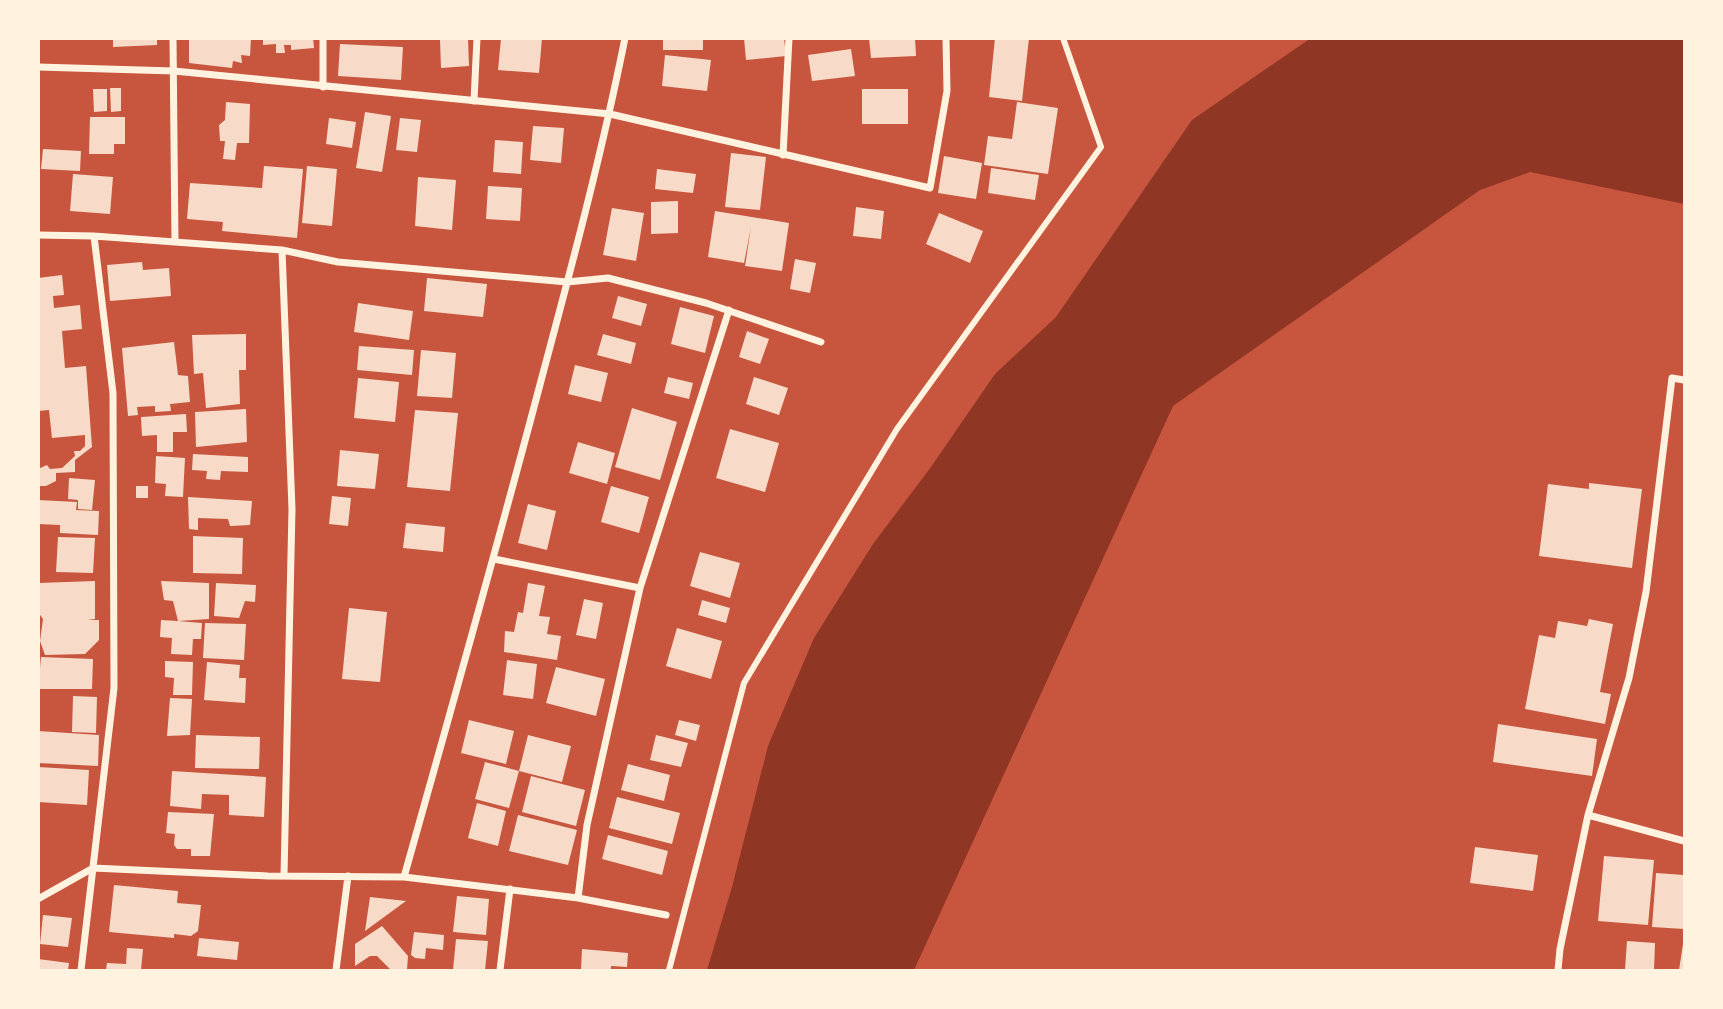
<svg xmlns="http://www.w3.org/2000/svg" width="1723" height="1009" viewBox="0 0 1723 1009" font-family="'Roboto Condensed',sans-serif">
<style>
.water{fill:#8f3625}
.building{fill:#f7dbc8}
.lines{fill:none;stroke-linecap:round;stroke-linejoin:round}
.pedestrian{stroke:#fff3e0;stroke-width:6}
.minor{stroke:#fff3e0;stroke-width:7}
</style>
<rect width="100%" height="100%" fill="#c8553d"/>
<path class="water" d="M1311 38 1684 39V204L1530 172 1480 190 1173 406 914 970H707L732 887 768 746 814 638 873 544 931 467 995 374 1056 317 1192 120Z"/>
<path class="building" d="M113 38H157V45L113 47Z
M189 38H251L250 56 241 55 242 63 233 61 232 68 189 63Z
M263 38H313L314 48 291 50V45H284L285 53H276V44L263 45Z
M501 38H542L539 73 498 70Z
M663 38H703V50H663Z
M744 38H784L786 56 746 60Z
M869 38H915L916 56 871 58Z
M995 38H1029L1022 101 989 97Z
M468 39 469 66 441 68 440 40Z
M340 44 403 47 401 80 338 76Z
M851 49 855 76 812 81 808 55Z
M665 55 711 60 707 91 662 86Z
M110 88H121V111L111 112Z
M93 89H107V111L94 112Z
M862 89H908V124H862Z
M226 102 250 104 249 143H237L235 160 223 159 225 141H220L219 125 225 120Z
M1017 102 1058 108 1048 174 984 165 988 136 1012 139Z
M365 112 391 116 382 172 356 168Z
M90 117H125V144H114V154H89Z
M329 118 356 122 352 148 326 144Z
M400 118 421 120 417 152 396 150Z
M533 126 564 128 561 163 530 160Z
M495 140 523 142 521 174 493 172Z
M43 149 81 151 80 171 41 169Z
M731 153 766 157 760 210 725 207Z
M944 156 982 163 976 199 938 193Z
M264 166 303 169 297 238 222 231 223 222 187 219 190 183 262 188Z
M307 166 337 169 332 226 302 223Z
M991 168 1039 175 1035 200 988 193Z
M657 169 696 174 693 193 655 189Z
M73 174 113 177 110 214 70 211Z
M418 177 456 180 452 230 415 226Z
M488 186 522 188 520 221 486 219Z
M678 201V233L651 234V202Z
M856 207 884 211 881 239 853 236Z
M612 208 644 213 636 261 603 255Z
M715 211 789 223 782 271 745 266 751 227 744 263 708 257Z
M939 213 983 231 970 263 926 244Z
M795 259 816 263 810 293 790 289Z
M142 262 143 270 169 268 171 296 110 301 107 265Z
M62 275 64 295 53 296 54 308 80 305 82 329 62 331 65 368 86 366 92 447 75 460V472L56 473V481L46 486H38V469L47 465 50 469 62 468 75 456 74 451H80L85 446V435L52 438 49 410 38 411V278Z
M427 278 487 284 483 317 424 311Z
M618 296 647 304 641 326 612 318Z
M358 303 413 311 409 340 354 332Z
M680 307 714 316 705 353 671 344Z
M747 331 769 339 760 364 739 357Z
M246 334V370H239L240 404 206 408 203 373 194 374 192 335Z
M603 334 636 343 631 364 597 355Z
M174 342 178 375 188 376 190 402 170 404 171 411 155 412V406L137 407 138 415 128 416 122 348Z
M359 346 414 350 412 375 357 370Z
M421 350 456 353 452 398 417 396Z
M575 365 608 373 601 402 568 394Z
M668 377 693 383 689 399 664 393Z
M754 377 788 388 779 415 746 404Z
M358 378 399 382 395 422 354 418Z
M632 408 677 422 660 480 615 467Z
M246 409 247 442 196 447 195 412Z
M415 410 458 413 450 491 407 487Z
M186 414 187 432H173V452H157V435L142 436 141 417Z
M730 429 779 443 765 492 716 478Z
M578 442 615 453 607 484 569 473Z
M340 450 379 454 375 489 337 486Z
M193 454 248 457V472L221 471 220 480 206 479 207 471 192 470Z
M156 456 185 458 183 497 165 496 166 484 155 483Z
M69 478 95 480 92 510 78 509V500L68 499Z
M1589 483 1642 489 1632 568 1539 556 1548 484 1589 489Z
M136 486H148V498H136Z
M611 486 649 497 639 533 601 522Z
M332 496 351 498 348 526 329 524Z
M188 497 252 501 250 525 230 526 228 519 198 518V530L189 529Z
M38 500 77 502 76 510 99 511 98 535 60 533V525L38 524Z
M528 504 556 511 547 550 518 543Z
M406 523 445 527 443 552 403 548Z
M193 536 243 538 242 574 193 573Z
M58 537 95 538 93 573 56 572Z
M700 552 740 563 730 598 690 586Z
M95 581V619L87 620H99V640L85 654 45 655 40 641 43 619 38 612V583Z
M161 581 209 583V619L178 621 202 623 201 639H193L192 655 171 654 172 638 160 637 161 620 178 621 173 601 164 600Z
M216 583 256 585 255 602 245 601 239 618 214 616Z
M528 583 545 586 539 616 550 617 547 634 561 636 557 660 504 652 505 631 514 632 518 612 523 613Z
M584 599 603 603 596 639 576 635Z
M702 600 730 608 726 623 698 615Z
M349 608 387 612 380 682 342 679Z
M1589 619 1613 624 1600 692 1611 694 1605 724 1525 709 1539 635 1555 638 1558 621 1587 626Z
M205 623 246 624 244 660 203 658Z
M677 628 722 641 711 679 666 666Z
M41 657 93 659 92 689H38Z
M507 660 537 664 533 699 503 695Z
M165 661 193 662 192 695H173L174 678 165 677Z
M207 662 240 665 239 678H246L245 703 204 700Z
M556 667 605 679 596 716 546 703Z
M73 696 97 697 96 733 72 732Z
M170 698 192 699 190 735 167 736Z
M469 720 514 731 506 764 461 753Z
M679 720 700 725 696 741 675 735Z
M1498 724 1597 739 1592 776 1493 762Z
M38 731 99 735 98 766 38 763Z
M196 735 260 737 259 769 195 768Z
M528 735 571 746 562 782 519 771Z
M656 735 688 743 681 767 650 760Z
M485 762 519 771 509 808 475 799Z
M628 764 670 775 664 801 621 790Z
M38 767 89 770 87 805 38 802Z
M172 771 266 777 264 817 229 815V795L202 794 201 809 170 806Z
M531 776 585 790 576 826 522 812Z
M617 797 680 813 672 844 609 828Z
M477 803 506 811 498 846 468 838Z
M168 812 214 814 210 856H191V849H177L174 845 175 834 166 833Z
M518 815 577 830 568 865 509 851Z
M608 835 668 851 662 875 602 859Z
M1475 847 1538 855 1533 891 1470 883Z
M1604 856 1654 860 1648 925 1598 921Z
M1656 873 1684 875V929L1652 927Z
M114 885 178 891 177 903 201 905 198 931 191 936 174 934V938L109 932Z
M457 896 489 899 486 935 453 932Z
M370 897 406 901 365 931Z
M43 915 72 918 68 947 40 944Z
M382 926 408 956 407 970H391L377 956H370L355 966V944Z
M414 932 444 935 443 950 426 948 425 959 415 958 411 955Z
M199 938 239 942 237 960 197 956Z
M456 939 488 941 485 970H453Z
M1627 941 1655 943 1654 970H1625Z
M1683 944 1684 970H1679Z
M127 948 143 949 141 970H106L107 963 126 964Z
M582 949 628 953 627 967 611 966V970H581Z
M38 959 69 963 68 970H38Z"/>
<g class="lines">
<path class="pedestrian" d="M669 970 744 683 897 429 1101 147 1063 38"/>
<path class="minor" d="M173 38 175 242
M323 38V87
M38 67 174 71 610 114 930 188 947 91 946 38
M474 101 477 38
M783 155 789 38
M38 235 94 236 282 250 338 262 567 282 608 278 706 303 821 342
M282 250 292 509 284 876
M494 559 640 588
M1588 815 1684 841
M404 877C451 710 498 544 542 377 572 265 602 153 625 38
M578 898 666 915
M38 899 93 868 268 876 404 877 578 898 587 825 640 588 729 310
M81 970 114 688 113 393 94 236
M336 970 348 876
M500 970 510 889
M1558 970 1560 949 1588 815 1629 678 1646 592 1672 378 1684 380"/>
</g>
<rect width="1723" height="1009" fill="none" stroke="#fff3e0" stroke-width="80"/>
</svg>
